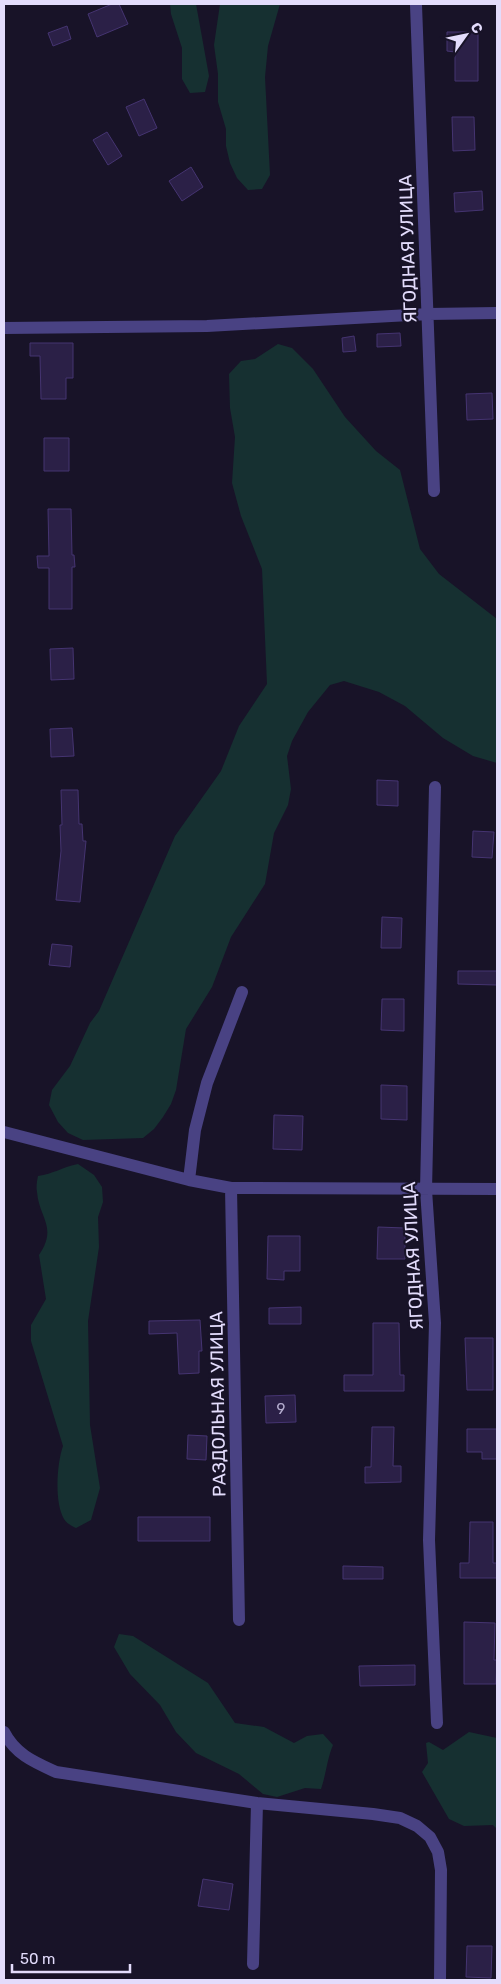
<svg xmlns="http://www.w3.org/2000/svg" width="501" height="1984" viewBox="0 0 501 1984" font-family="Rubik,sans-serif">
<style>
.green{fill:#163031}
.building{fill:#2b2047;stroke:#453471}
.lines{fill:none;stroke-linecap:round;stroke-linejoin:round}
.street{stroke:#494283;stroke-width:12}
.labels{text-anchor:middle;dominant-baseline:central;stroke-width:4.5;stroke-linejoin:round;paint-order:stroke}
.number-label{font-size:15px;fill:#b5adcf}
.street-label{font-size:18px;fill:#e3dcfc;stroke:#181328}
</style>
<rect width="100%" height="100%" fill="#181328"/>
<path class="green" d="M170 4H196L209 76 205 92 190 93 182 79V48L171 14Z
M220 4H280L268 46 265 77 270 175 262 189 248 190 237 178 230 163 226 146V129L218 102V74L214 45Z
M278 344 292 348 313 369 345 417 376 451 400 470 420 549 439 574 497 619V763L473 756 443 738 405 706 379 692 344 681 330 685 308 712 292 741 287 756 291 789 288 805 274 833 265 884 231 937 212 987 186 1029 176 1090 171 1104 163 1117 154 1129 143 1138 83 1140 68 1133 58 1122 49 1105 52 1090 70 1066 90 1023 99 1011 175 836 221 771 239 726 267 684 262 569 241 516 232 483 235 437 230 408 229 374 241 361 255 359Z
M78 1164 94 1175 102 1187 103 1202 98 1217 99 1247 88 1321 90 1425 100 1488 91 1520 76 1528C72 1526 66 1523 64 1519 54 1502 57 1463 63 1446L31 1341V1325L46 1299 39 1255C58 1227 39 1218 37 1192 36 1187 37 1181 38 1176 53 1174 63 1167 78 1164Z
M119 1634 133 1636 208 1683 235 1723 264 1727 294 1743 307 1736 323 1734 333 1745C327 1759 326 1775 321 1789L305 1788 277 1797 263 1794 239 1774 196 1753 176 1732 160 1705 130 1674 114 1647Z
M469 1732 497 1738V1829L493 1825 464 1826 449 1819 422 1772 428 1763 426 1743 429 1742 443 1750Z"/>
<path class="building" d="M112 4H119L128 24 97 37 88 14Z
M67 26 71 39 53 46 48 33Z
M447 32H478V81H455V52L447 51Z
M144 99 157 128 139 136 126 107Z
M452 117H474L475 150 453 151Z
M107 132 122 156 108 165 93 140Z
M191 167 203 187 182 201 169 181Z
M482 191 483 210 455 212 454 193Z
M400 333 401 346 377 347V334Z
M354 336 356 351 343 352 342 338Z
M30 343H73V378H66V399H41L40 356H30Z
M492 393 493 419 467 420 466 394Z
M44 438H69V471H44Z
M48 509H71L72 555H74L75 567H72V609H49V568H38L37 556H49Z
M73 648 74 679 51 680 50 649Z
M72 728 74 756 51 757 50 729Z
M377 780 398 781V806L377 805Z
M61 790H78L79 824H82L83 841H86L80 902 56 900 61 851 60 825H62Z
M473 831 494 832 492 858 472 857Z
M382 917 402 918 401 948H381Z
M52 944 72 946 70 967 49 965Z
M458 971H497V985L458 984Z
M382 999H404V1031L381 1030Z
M381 1085 407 1086V1120L381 1119Z
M274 1115 303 1116 302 1150 273 1149Z
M378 1227 405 1228V1259H377Z
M268 1236H300V1271H284V1280L267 1279Z
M301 1307V1324H269V1308Z
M200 1320 202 1351H199V1373L179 1374 177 1333 149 1334V1321Z
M373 1323H399L400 1375H404V1391H344V1375H373Z
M465 1338H493V1390H467Z
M295 1395 296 1422 266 1423 265 1396Z
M372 1427H394L393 1466H401V1482L365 1483V1467H371Z
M467 1429H497V1459H482V1452H467Z
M188 1435 207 1436 206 1460 187 1459Z
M138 1517H210V1541H138Z
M470 1522H493V1563H497V1578H460V1563H469Z
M343 1566 383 1567V1579H343Z
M464 1622 495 1623 494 1660H497L496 1684H464Z
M415 1665V1685L360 1686 359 1666Z
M203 1879 233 1884 229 1910 198 1906Z
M467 1946H492L491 1978 466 1977Z"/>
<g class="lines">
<path class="street" d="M416 5 434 491
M4 328 207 326 428 314 497 313
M435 787 426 1190 435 1323 429 1540 437 1723
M4 1132 189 1180 231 1188 497 1189
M189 1180 195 1130 207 1083 242 992
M231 1188 239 1620
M4 1732C15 1754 34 1762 56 1772L257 1803 373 1814 400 1818 417 1826 430 1837 438 1852 441 1870 440 1980
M253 1964 257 1803"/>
</g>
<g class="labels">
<g class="number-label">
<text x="281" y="1409">9</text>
</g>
<g class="street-label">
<text transform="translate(408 249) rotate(-92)">ЯГОДНАЯ УЛИЦА</text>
<text transform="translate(413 1256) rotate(-93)">ЯГОДНАЯ УЛИЦА</text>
<text transform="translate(218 1404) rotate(-91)">РАЗДОЛЬНАЯ УЛИЦА</text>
</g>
</g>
<rect width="501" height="1984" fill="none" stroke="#e3dcfc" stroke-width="10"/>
<g transform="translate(466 35) rotate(57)" stroke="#181328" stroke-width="4" paint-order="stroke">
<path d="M0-4L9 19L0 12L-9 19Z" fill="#e3dcfc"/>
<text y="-8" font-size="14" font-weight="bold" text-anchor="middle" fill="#e3dcfc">С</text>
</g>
<path d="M12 1964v8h118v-8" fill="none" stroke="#e3dcfc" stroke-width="2.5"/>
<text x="20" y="1964" font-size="15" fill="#e3dcfc" stroke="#181328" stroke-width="4" paint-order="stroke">50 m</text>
</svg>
